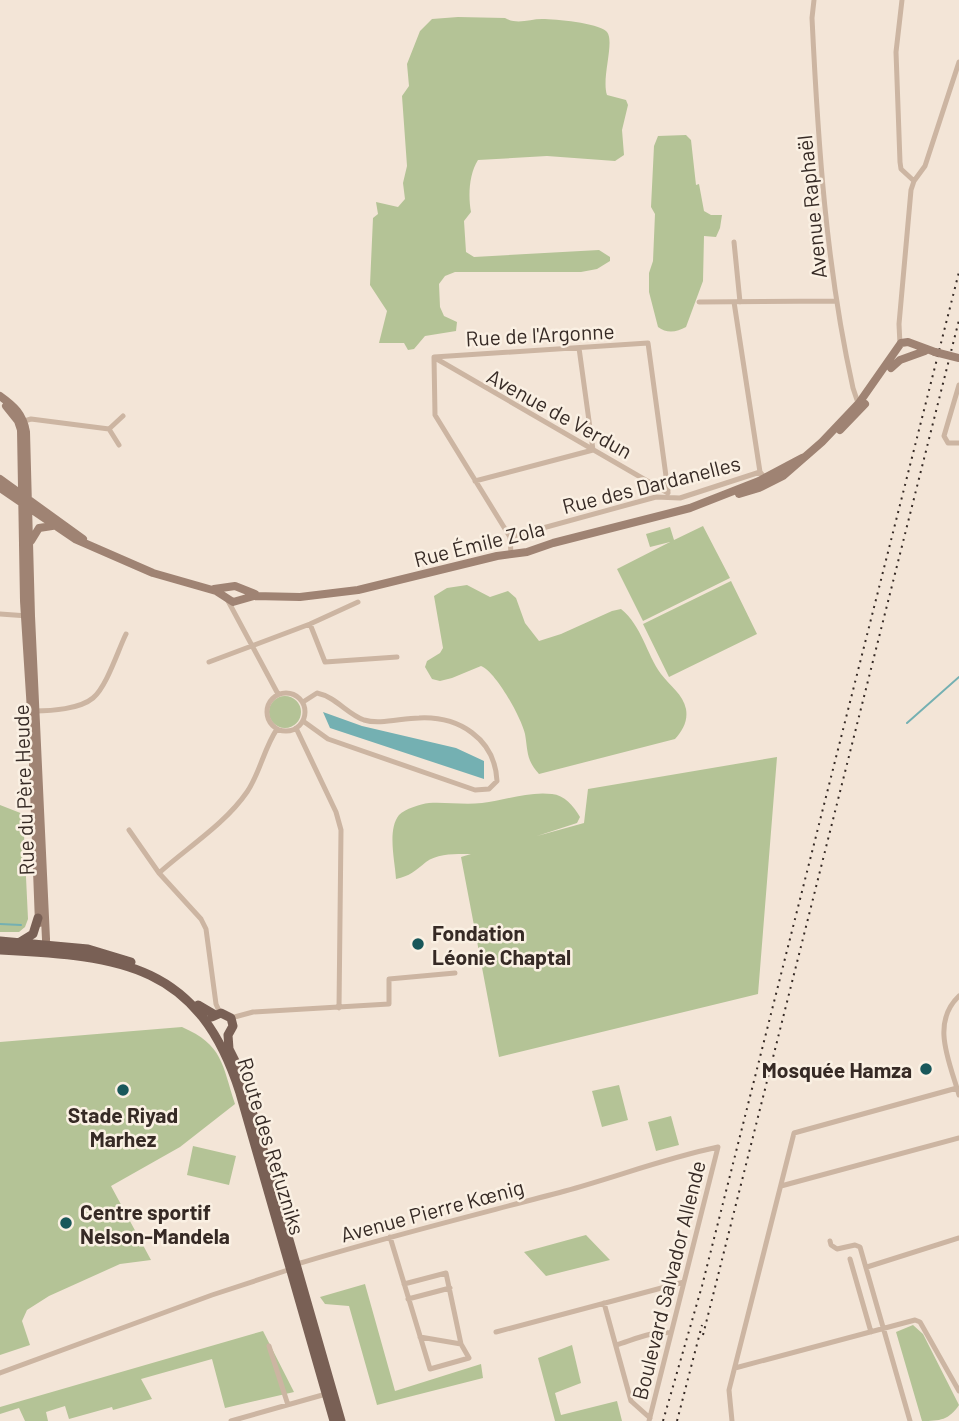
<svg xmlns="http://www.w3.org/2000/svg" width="959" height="1421" viewBox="0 0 959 1421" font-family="Barlow,sans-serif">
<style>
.green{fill:#b4c396}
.water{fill:#74b0b2}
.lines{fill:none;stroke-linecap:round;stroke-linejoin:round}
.stream{stroke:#74b0b2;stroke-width:2}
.street{stroke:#ccb5a2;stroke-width:5}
.secondary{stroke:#9f8373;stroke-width:8}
.primary{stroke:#796055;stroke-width:9}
.rail{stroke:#362a25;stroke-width:2;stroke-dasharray:2 5;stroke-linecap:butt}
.secondary-bridge{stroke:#9f8373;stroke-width:8}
.poi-dot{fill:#18575a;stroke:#faf0e3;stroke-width:2.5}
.labels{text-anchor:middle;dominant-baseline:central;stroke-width:5;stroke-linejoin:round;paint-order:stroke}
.street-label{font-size:21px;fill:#362a25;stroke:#faf0e3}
.poi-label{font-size:21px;font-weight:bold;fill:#362a25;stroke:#faf0e3;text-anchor:start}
</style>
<rect width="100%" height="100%" fill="#f3e5d7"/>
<path class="green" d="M458 17 505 18C517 25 530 19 542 19 556 19 597 23 606 31 616 39 601 78 607 95L626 100 628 105 622 130 624 155 615 161 547 156 478 160C469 174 468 196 471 212L464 221 466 252 474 257 599 250 610 257V261L597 269 581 272H455L445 276 439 284 440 307 444 316 457 322 456 331 425 336 414 349 408 350 404 343H379L387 311 370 285 373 218 378 214 376 202 398 207 405 199 403 183 407 166 402 96 409 86 407 64 420 31 432 19Z
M686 135 691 140 696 185 699 184 704 211 711 215H722L720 228 716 237 704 236 703 281 686 327C677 332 667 334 658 327L649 292V273L653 261 655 214 651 207 654 146 658 136Z
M703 526 730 578 643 621 617 569 670 542 650 547 646 534 670 527 674 540Z
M731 581 757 634 669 677 643 624Z
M467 585 490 597 508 591 516 598 525 623 539 641 561 634 612 611 621 609C642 626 646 653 661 674 670 686 683 694 686 709 688 721 683 730 675 739L539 774C526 760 528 751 525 734 521 717 496 672 481 666L452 678 440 681 432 679 425 667 427 661 440 653 443 648 434 596 447 588Z
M269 712a16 16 0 1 1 32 0a16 16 0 1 1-32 0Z
M777 757 758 994 499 1057 461 857 471 854C457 854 438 853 426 862 415 871 410 876 396 879 395 861 387 830 399 815 405 809 420 804 429 803 446 802 464 805 482 803 505 800 530 791 552 794 564 795 574 806 580 817L577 823 537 836 584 823 588 789Z
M0 805 23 814 28 919 25 927 19 932H0Z
M182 1027C223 1045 222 1064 235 1104L180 1147 111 1186 151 1260 120 1264 49 1296 27 1310 22 1321 30 1345 0 1355V1042Z
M619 1085 628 1120 602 1127 592 1091Z
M671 1116 679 1145 656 1151 648 1122Z
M193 1146 236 1156 229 1185 187 1175Z
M586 1235 610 1260 546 1276 524 1252Z
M365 1284 395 1391 481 1364 483 1378 377 1405 349 1306 325 1304 320 1297Z
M913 1325 923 1334 959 1405C949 1420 940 1421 922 1421L896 1332Z
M263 1331 294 1392 225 1408 212 1359 141 1379 152 1399 113 1410 112 1407 69 1419 65 1406 46 1412 48 1421H25L19 1408 0 1414V1407Z
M572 1345 581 1383 555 1393 561 1415 617 1401 622 1421H555L538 1358Z"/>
<path class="water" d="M323 712 362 726 456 748 484 761V779L330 728Z"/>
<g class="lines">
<path class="stream" d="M907 723 959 677
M0 924 21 925"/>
<path class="street" d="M814 0 812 18C818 142 826 267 853 388L857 400 862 404
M902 0 896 52 900 162 901 169 914 181
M734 242 740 302
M699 302 837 301
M734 302 760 472
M900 345 899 324 911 190 914 181 925 166 959 62
M434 357 648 343 668 491
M434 357 435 415 510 537 511 554
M435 358 668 493
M959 385 944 436 948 443H959
M21 422 31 419 109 429 123 416
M109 429 119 445
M475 481 593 450 579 348
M510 537 656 497 680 498 760 472 766 479
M227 599 278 694
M0 614 28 616
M310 624 325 662 397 657
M209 662 310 624 358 602
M267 712a19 19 0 1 1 38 0a19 19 0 1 1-38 0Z
M303 702 317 693C336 697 347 714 364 720 380 725 402 718 419 718 458 716 495 738 497 781L489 789 475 790 328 739 303 721
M35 711C51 711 80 709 93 698 107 686 118 650 126 634
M296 728 336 812 341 830 339 1008
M129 830 159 873 201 919 206 929 216 1004 220 1013
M159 873C188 847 225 824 247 792 260 773 264 748 277 729
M959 996C930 1023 950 1063 959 1095
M231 1018 253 1012 389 1004V979L455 973
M781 1186 959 1138
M390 1237C403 1281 417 1325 430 1369L469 1358 461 1344 446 1273 404 1284
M830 1241 831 1245 837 1249 855 1245 860 1247 910 1421
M850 1259 871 1332
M867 1267 959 1238
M408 1299 450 1288
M604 1303 631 1401 650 1418
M496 1332 684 1282
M420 1337 461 1344
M616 1345C633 1340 654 1330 671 1333
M269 1346 288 1405
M735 1368 915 1320 920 1322 959 1391
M0 1373 212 1295 291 1269 297 1264C386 1237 475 1215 565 1191 616 1177 666 1158 718 1147L649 1421
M231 1421 326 1394
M732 1421 729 1390 794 1133 957 1088"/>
<path class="secondary" d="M891 368 900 360 925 351
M0 396C14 406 23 414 26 432L31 616 46 939V945L42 947
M6 406 18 421 21 430 24 601 31 711 39 923
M840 430 865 404
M0 479 83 539
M0 488 75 539 153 573 216 591 233 602 254 596 300 597 358 590 497 556 527 552 553 543 690 508 759 481 802 458
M739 494 759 488 783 476 822 442 859 403 901 343 908 342 935 352
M31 541 39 528 52 526
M214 589 235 586 255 594"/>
<path class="primary" d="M0 941 88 949 131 962
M20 942 33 934 38 918
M0 950C122 956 199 964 240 1093L334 1421
M198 1005 215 1015
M212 1017 221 1013 231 1018 233 1026 228 1035
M228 1035 229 1049 240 1071 255 1121 341 1421"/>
<path class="rail" d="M703 1335 959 320
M663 1421 702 1286 959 272
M677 1421 702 1325"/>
<path class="secondary-bridge" d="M935 352 959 358"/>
</g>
<g class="poi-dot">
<circle cx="418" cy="944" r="7"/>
<circle cx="926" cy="1069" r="7"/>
<circle cx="123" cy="1090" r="7"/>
<circle cx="66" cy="1223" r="7"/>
</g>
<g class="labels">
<g class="street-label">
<text transform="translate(811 207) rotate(-96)">Avenue Raphaël</text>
<text transform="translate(540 334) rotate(-3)">Rue de l'Argonne</text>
<text transform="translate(560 413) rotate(29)">Avenue de Verdun</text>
<text transform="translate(651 484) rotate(-14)">Rue des Dardanelles</text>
<text transform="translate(479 543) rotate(-14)">Rue Émile Zola</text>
<text transform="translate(23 790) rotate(-92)">Rue du Père Heude</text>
<text transform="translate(272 1146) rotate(73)">Route des Refuzniks</text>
<text transform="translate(432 1210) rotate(-15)">Avenue Pierre Kœnig</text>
<text transform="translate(668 1280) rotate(-76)">Boulevard Salvador Allende</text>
</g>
<g class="poi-label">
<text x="432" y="932">Fondation<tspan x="432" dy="24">Léonie Chaptal</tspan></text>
<text x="912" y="1069" text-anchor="end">Mosquée Hamza</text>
<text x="123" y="1114" text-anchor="middle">Stade Riyad<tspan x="123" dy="24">Marhez</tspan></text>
<text x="80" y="1211">Centre sportif<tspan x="80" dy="24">Nelson-Mandela</tspan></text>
</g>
</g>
</svg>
